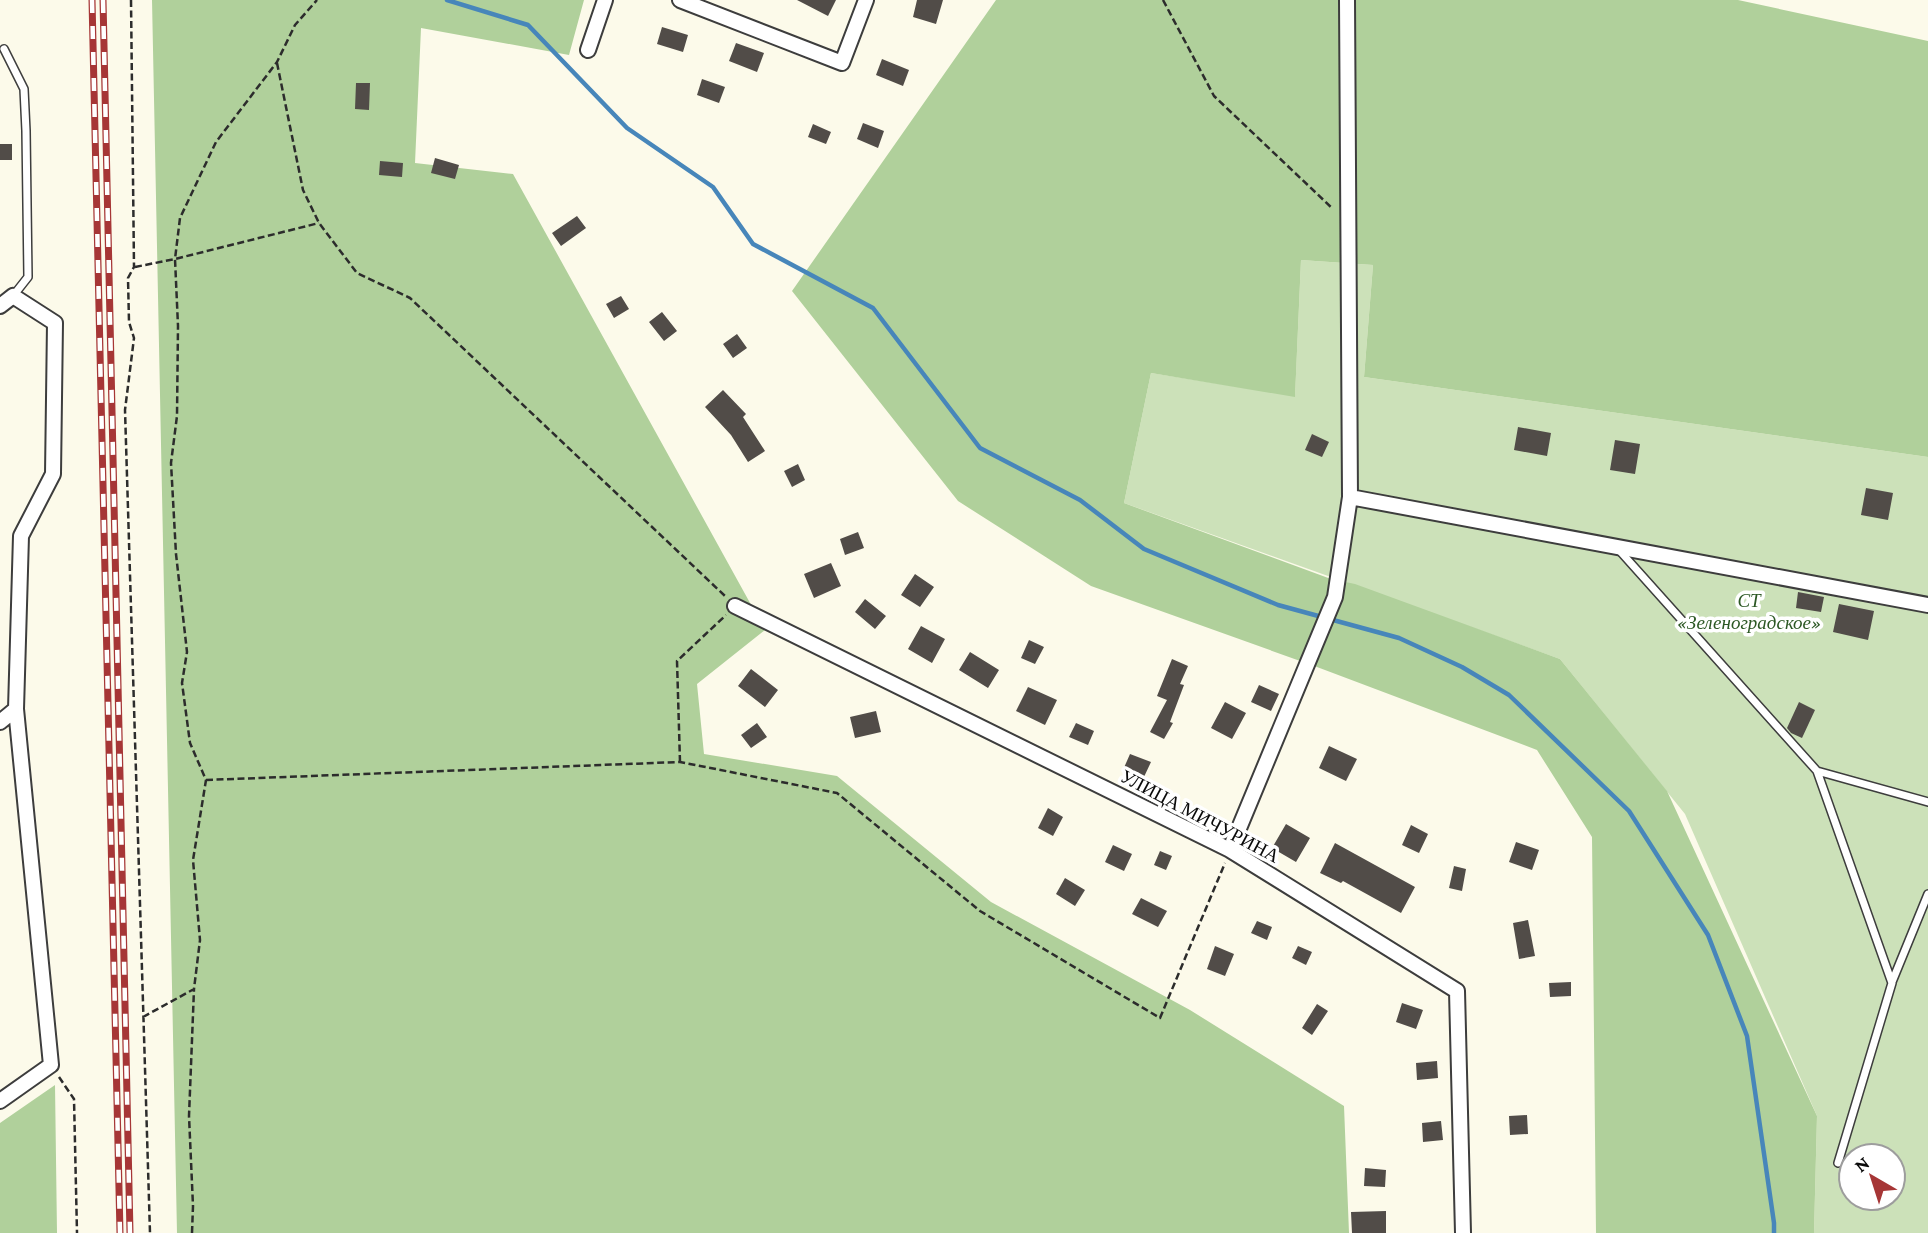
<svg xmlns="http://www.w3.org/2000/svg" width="1928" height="1233" viewBox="0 0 1928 1233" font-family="'Crimson Pro',serif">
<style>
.green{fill:#cce1b9;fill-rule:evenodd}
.forest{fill:#b0d09b}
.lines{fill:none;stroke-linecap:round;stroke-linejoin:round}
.stream{stroke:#4786ba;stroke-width:4.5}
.building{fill:#514c48}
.service-casing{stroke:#3d3d3d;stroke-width:10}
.minor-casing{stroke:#3d3d3d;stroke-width:18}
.path{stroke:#2c2c2c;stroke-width:2.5;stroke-dasharray:7 3.5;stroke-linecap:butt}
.service{stroke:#fff;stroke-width:7}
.minor{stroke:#fff;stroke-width:14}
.rail-casing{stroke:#a63636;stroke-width:7}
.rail{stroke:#fff;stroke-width:4.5;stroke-dasharray:13;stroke-linecap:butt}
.labels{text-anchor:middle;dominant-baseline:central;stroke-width:7;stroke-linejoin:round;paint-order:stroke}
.park-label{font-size:19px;font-style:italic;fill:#2c5824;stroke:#fff}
.street-label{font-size:19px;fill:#0a0a0a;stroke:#fff}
</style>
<rect width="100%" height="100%" fill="#fcfaea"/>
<path class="green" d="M1301 260 1373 265 1364 377 1928 457V1233H1814L1817 1116 1685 814 1560 659 1124 503 1151 373 1295 396ZM1851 1156H1893V1198H1851Z"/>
<path class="forest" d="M152 0H584L569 55 421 28 415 163 513 174 765 630 697 684 704 754 837 776 991 902 1190 1010 1344 1106 1349 1233H177Z
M996 0H1738L1928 41V457L1364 377 1373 265 1301 260 1295 397 1151 373 1124 503 1331 579 1355 584 1560 659 1667 791 1817 1116 1814 1233H1596L1592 837 1537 750 1317 667 1091 586 958 501 792 291Z
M55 1085 57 1233H0V1123Z"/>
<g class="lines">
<path class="stream" d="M447 0 528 25 627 128 713 187 753 244 873 308 980 448 1080 500 1144 549 1278 605 1399 638 1462 667 1509 695 1629 811 1708 935 1747 1036 1774 1223V1233"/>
</g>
<path class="building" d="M797 0H836L828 16Z
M917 0H943L936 24 913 17Z
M662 27 688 35 683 52 657 44Z
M736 43 764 53 757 72 729 61Z
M882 59 909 70 903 86 876 75Z
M702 79 725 87 719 103 697 95Z
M356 83H370L369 110 355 109Z
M863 123 884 131 878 148 857 139Z
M813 124 831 132 826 144 808 137Z
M0 144H12V160H0Z
M435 158 459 165 455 179 431 173Z
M380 161 403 163 402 177 379 175Z
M577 216 586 228 561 246 552 233Z
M621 296 629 309 614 318 606 304Z
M662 312 677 331 664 341 649 322Z
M737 334 747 348 733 358 723 344Z
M723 390 746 414 743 417 765 451 748 462 731 435 705 407Z
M1518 427 1551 433 1547 456 1514 450Z
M1312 434 1329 442 1322 457 1305 450Z
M1615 440 1640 444 1635 474 1610 470Z
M798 464 805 480 792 487 784 471Z
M1866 488 1893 493 1888 520 1861 515Z
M858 532 864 548 845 555 840 539Z
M831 563 841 586 814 598 804 574Z
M915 574 934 587 920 607 901 595Z
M1798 592 1824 597 1821 612 1796 608Z
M865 599 886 616 875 629 855 612Z
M1839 604 1874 611 1868 640 1833 632Z
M921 626 945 639 932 663 908 649Z
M1029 640 1044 647 1035 664 1021 658Z
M970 652 999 670 988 688 959 670Z
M1172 659 1188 666 1180 684 1184 685 1170 722 1173 723 1164 739 1150 732 1167 700 1157 696Z
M751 669 778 690 765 707 738 686Z
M1259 685 1279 694 1271 711 1251 702Z
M1028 687 1057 700 1045 725 1016 711Z
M1225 702 1246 713 1232 739 1211 728Z
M1799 702 1815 710 1802 738 1791 733 1787 728Z
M876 711 881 732 855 738 850 717Z
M757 723 767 737 751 748 741 735Z
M1076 723 1094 731 1088 745 1069 737Z
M1329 746 1357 759 1346 781 1319 768Z
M1130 754 1151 762 1143 779 1123 770Z
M1048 808 1063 817 1053 836 1038 828Z
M1286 824 1310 838 1296 862 1272 848Z
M1411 825 1428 834 1419 853 1402 845Z
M1516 842 1539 850 1532 870 1509 862Z
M1335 843 1415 887 1401 913 1343 881 1341 883 1320 873Z
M1113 845 1132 854 1124 871 1105 862Z
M1160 851 1172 856 1166 870 1154 865Z
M1454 866 1466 869 1462 891 1449 888Z
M1065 878 1085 890 1075 906 1056 894Z
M1141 898 1167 911 1158 927 1132 914Z
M1528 920 1535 956 1519 959 1513 923Z
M1257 921 1272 927 1267 940 1251 933Z
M1215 946 1234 954 1225 976 1207 969Z
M1298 946 1312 952 1306 965 1292 958Z
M1571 982V996L1550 997 1549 983Z
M1402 1003 1423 1010 1416 1029 1396 1022Z
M1317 1004 1328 1011 1312 1035 1302 1028Z
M1437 1061 1438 1078 1417 1080 1416 1063Z
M1527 1115 1528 1134 1510 1135 1509 1116Z
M1441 1121 1443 1140 1423 1142 1422 1123Z
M1365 1168 1386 1170 1385 1187 1364 1186Z
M1386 1211V1233H1352L1351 1212Z"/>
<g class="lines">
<g class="service-casing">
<path id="service" d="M4 49 24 89 26 131 28 277 13 296
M1619 550 1817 771 1892 983 1838 1163
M1817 771 1928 802
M1892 982 1928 894"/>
</g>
<g class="minor-casing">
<path id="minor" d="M680 0 842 63 866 0
M588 50 605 0
M0 306 13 296 55 323 53 474 21 536 16 709 51 1065 0 1101
M1350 497 1928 605
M735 606 1230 850 1457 991 1463 1233
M0 722 16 709
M1230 850 1335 597 1350 497 1347 0"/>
</g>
<path class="path" d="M131 0 134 267 128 278 129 322 134 338 125 410 150 1233
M1163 0 1214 96 1333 209
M277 63 303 190 319 223 357 273 410 298 725 596
M135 267 175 259 319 223
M680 762 677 661 726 615
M206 780 680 762 837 793 980 911 1160 1018 1225 863
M143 1017 194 989 200 940 193 860 206 780 190 743 182 683 187 652 176 554 171 463 177 416 178 326 175 259 180 218 216 142 277 62 295 25 317 0
M59 1077 74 1099 77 1233
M192 1233 193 1206 189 1116 194 989"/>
<use href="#service" class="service"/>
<use href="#minor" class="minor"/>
<g class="rail-casing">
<path id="rail" d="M92 0 120 1233
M103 0 130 1233"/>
</g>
<use href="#rail" class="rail"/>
</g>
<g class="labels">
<g class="park-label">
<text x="1749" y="600">СТ<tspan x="1749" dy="22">«Зеленоградское»</tspan></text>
</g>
<g class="street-label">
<text transform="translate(1200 816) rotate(28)">УЛИЦА МИЧУРИНА</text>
</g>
</g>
<g transform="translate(1872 1177) rotate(321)"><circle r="33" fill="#ffffff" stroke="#9d9d9d" stroke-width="2"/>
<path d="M0-5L12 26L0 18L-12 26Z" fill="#a63636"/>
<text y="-10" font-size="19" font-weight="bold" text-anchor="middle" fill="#0a0a0a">N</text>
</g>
</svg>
